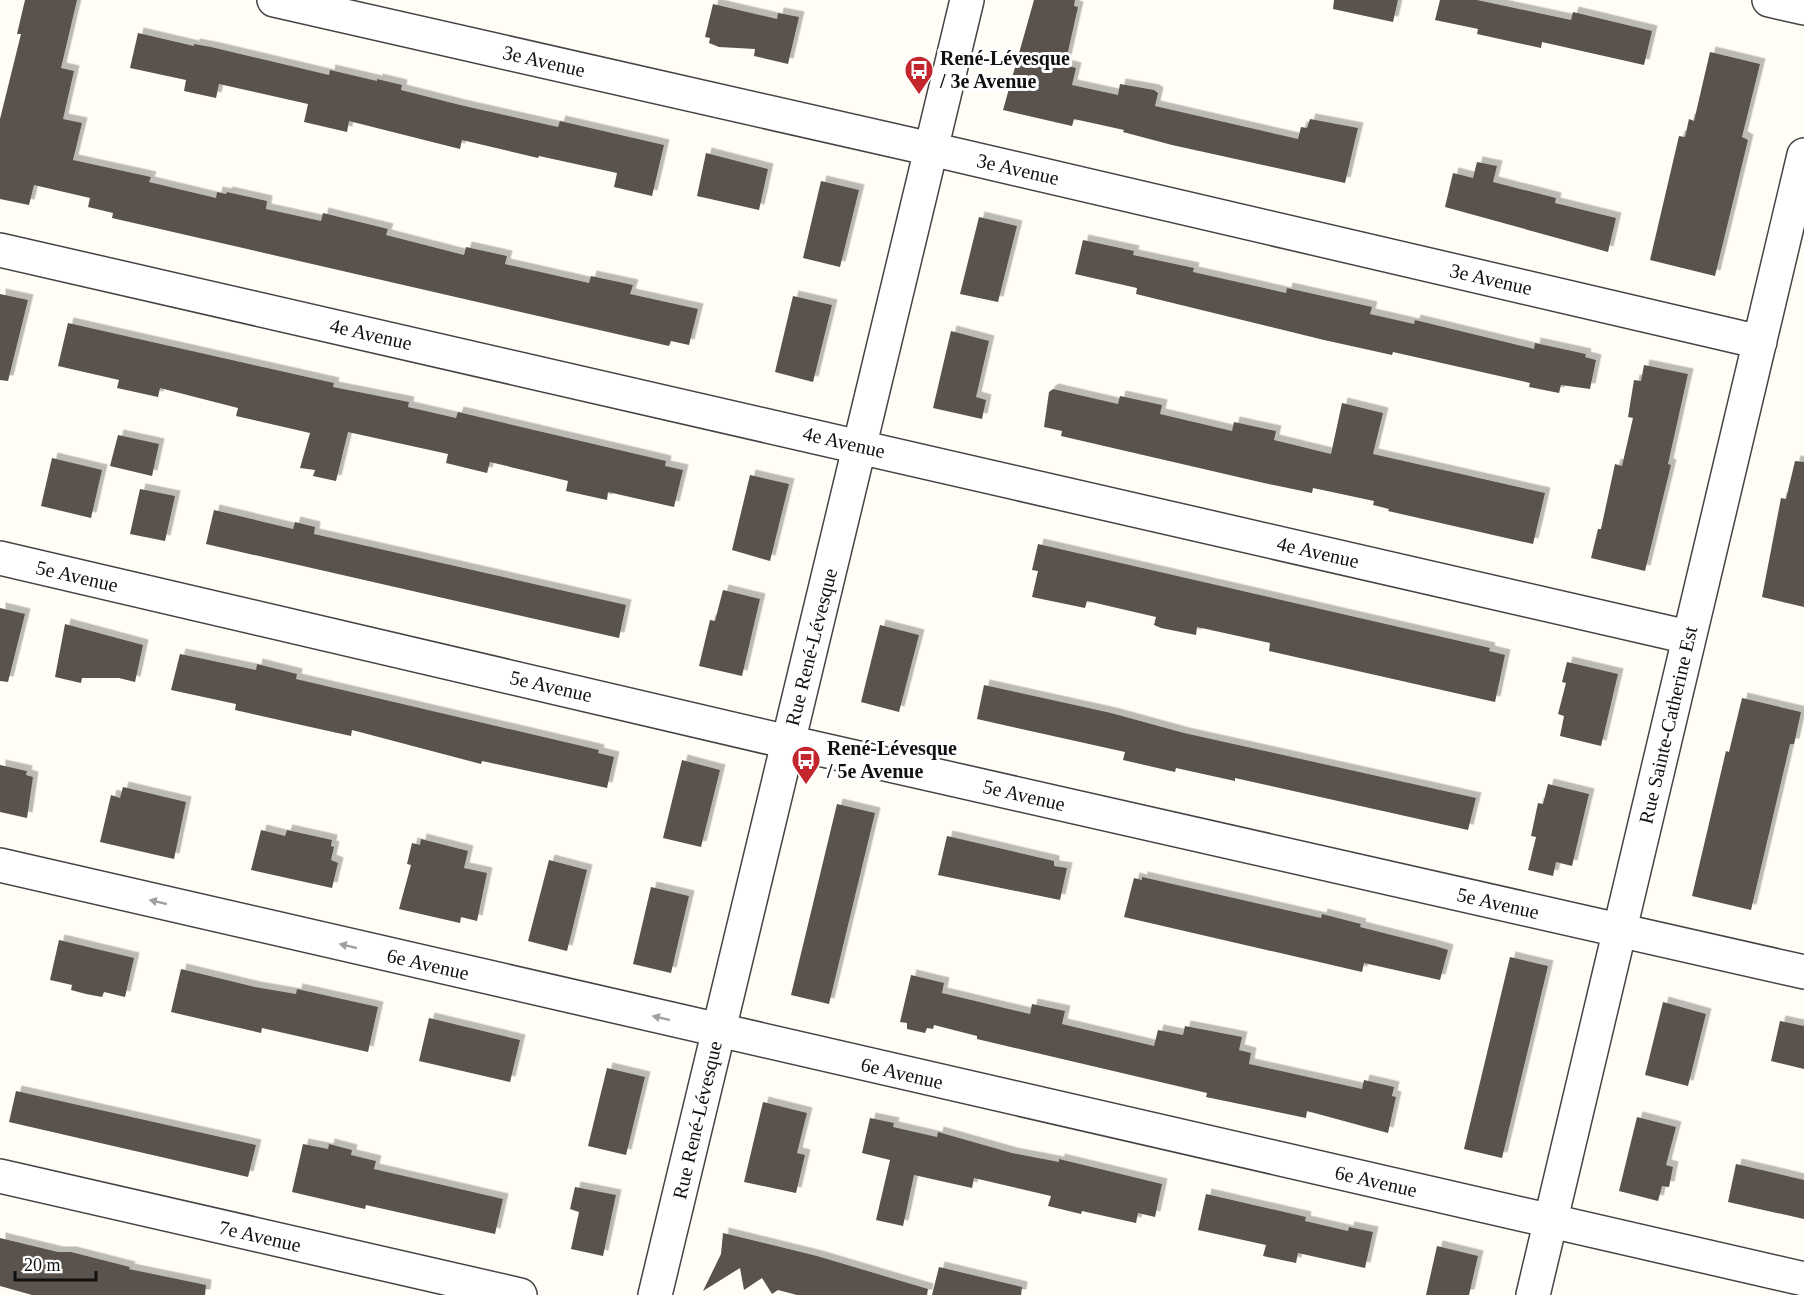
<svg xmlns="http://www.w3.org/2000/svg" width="1804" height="1295" viewBox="0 0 1804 1295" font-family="'Times New Roman',serif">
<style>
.building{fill:#5a524d;filter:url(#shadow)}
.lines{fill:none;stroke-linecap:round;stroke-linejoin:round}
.minor-casing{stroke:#444;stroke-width:36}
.minor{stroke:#fff;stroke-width:33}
.oneway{fill:#a0a0a0}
.labels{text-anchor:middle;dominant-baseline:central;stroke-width:6;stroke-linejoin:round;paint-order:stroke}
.poi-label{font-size:20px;font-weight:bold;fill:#111;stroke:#fff;text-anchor:start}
.street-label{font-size:20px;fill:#111;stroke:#fff}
</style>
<defs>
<filter id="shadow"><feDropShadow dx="5.5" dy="-5.5" stdDeviation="0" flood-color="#0004"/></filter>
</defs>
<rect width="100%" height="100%" fill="#fffdf5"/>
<path class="building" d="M25 0H77L61 68 74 71 63 119 82 123 73 160 151 177 149 182 216 198 217 192 226 194 227 192 267 201 266 209 321 221 323 213 388 229 386 235 464 255 466 247 507 256 505 264 589 283 591 276 633 285 630 294 698 309 689 345 671 341 669 346 112 218 113 213 88 207 90 198 34 185 29 205 0 199V119L21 34H17Z
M1034 0H1075L1074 6 1078 7 1065 65 1076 68 1072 85 1118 95 1120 84 1154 90 1158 93 1155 106 1298 139 1301 127 1307 128 1310 119 1358 128 1345 183 1172 145 1123 132 1124 130 1074 119 1072 126 1003 110Z
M1334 0H1398L1393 22 1333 9Z
M1440 0H1477L1571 20 1573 12 1652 31 1644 65 1542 42 1541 48 1477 34 1478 29 1435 20Z
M713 4 777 19 778 13 799 17 788 64 754 56 755 49 719 47 709 43 710 38 705 37Z
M138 33 194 46V44L211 47 329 75 330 70 377 81V79L402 85 401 90 460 105 558 127 560 121 664 145 652 196 614 187 617 173 539 156 538 158 462 140 460 149 349 121 347 132 304 122 308 104 219 84 216 98 184 91 186 80 130 68Z
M1710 52 1760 64 1742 137 1748 140 1715 276 1650 260 1679 136 1685 137 1689 119 1694 121Z
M706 153 768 169 759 210 697 196Z
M1477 162 1497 166 1493 182 1556 198 1555 203 1616 218 1608 252 1445 207 1453 173 1473 178Z
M821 181 859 190 840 267 803 258Z
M979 217 1017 226 998 302 960 294Z
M1083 240 1134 251 1133 255 1194 268 1193 272 1286 293 1287 288 1372 307 1370 314 1414 324 1415 320 1534 349 1535 343 1586 354 1585 357 1596 360 1590 389 1561 385 1559 393 1529 387 1530 383 1393 352 1392 355 1324 340 1136 294 1137 288 1075 274Z
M0 294 28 300 8 381 0 380Z
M793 296 832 305 813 382 775 372Z
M68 323 334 383 333 387 409 402 408 407 456 418 458 412 666 461 665 466 683 470 674 507 608 492 607 500 566 491 568 481 490 462 487 473 446 463 448 454 348 432 336 481 313 476 315 470 300 468 310 433 236 416 238 408 160 388 158 397 117 388 119 380 58 366Z
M951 331 989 341 976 397 986 400 982 419 933 408Z
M1644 365 1688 374 1668 464 1671 465 1645 571 1591 558 1598 529H1601L1615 464 1622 466 1633 418 1628 417 1634 380 1641 381Z
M1053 389 1118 404 1120 396 1162 405 1160 414 1232 431 1234 422 1276 431 1274 440 1331 454 1342 403 1383 413 1373 454 1545 493 1533 544 1388 511 1389 509 1373 505 1374 501 1313 488 1312 493 1264 483 1061 436 1062 431 1044 427 1049 392Z
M118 435 159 444 152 476 110 466Z
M52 458 102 470 91 518 41 506Z
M1795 461 1804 462V607L1762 597 1781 498 1786 499Z
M750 475 789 484 770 561 732 550Z
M140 489 175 496 165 541 130 534Z
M214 510 293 529 295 522 315 527 314 534 626 605 619 638 206 544Z
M1038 544 1490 648 1489 651 1505 655 1495 702 1269 651 1270 643 1197 627 1196 635 1161 628 1154 625 1156 617 1087 601 1085 608 1032 597 1038 571 1032 570Z
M723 590 760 599 742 676 699 666 710 620 715 621Z
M0 608 25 614 8 682 0 681Z
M65 624 143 645 135 682 119 678H82L81 683 55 677Z
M880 625 919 635 899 712 861 702Z
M180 654 256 670 257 664 297 674 296 679 599 750 598 753 614 757 607 788 482 761 481 764 352 730 351 736 297 724 235 710 236 704 171 690Z
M1567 662 1618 674 1601 746 1560 736 1564 716 1558 714 1566 683 1562 682Z
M984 685 1111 713 1184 733 1476 798 1468 830 1235 778V781L1176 768 1175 772 1123 760 1125 752 977 719Z
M1742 698 1801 712 1794 744H1790L1751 910 1692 896 1726 751 1729 752Z
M682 760 720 770 701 847 663 838Z
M0 765 27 771 26 775 33 777 27 818 0 812Z
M1548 784 1589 794 1572 866 1556 862 1553 876 1528 870 1536 837 1531 836 1538 803 1543 804Z
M123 787 186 802 174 859 100 842 111 795 120 798Z
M837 804 875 813 829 1004 791 995Z
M261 830 285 836 287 830 332 840 331 846 334 847 331 860 338 863 332 888 251 870Z
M947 836 1054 861V866L1067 868 1060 900 938 875Z
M421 839 468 851 464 868 487 873 477 921 461 917 460 923 399 909 411 865 407 864 412 843 420 845Z
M549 860 587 870 567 951 528 941Z
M1142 877 1321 918 1322 914 1361 924 1360 927 1435 946 1448 950 1440 980 1364 963 1362 972 1124 917 1134 878 1142 880Z
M651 887 689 896 671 973 633 964Z
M59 940 134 958 125 997 104 992 102 997 86 994 71 990 72 985 50 980Z
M1510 957 1548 966 1502 1158 1464 1149Z
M181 969 255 987 296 994 297 989 378 1007 368 1052 262 1028 261 1033 171 1012Z
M911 975 944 983 942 993 1030 1014 1032 1004 1065 1011 1062 1024 1154 1046 1158 1030 1183 1035 1185 1026 1242 1037 1239 1050 1251 1053 1249 1064 1362 1089 1364 1080 1394 1087 1392 1096 1396 1097 1388 1133 1307 1111 1306 1118 1206 1097 1207 1093 977 1039V1036L934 1025 933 1029 927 1028 925 1033 907 1029V1023L900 1022Z
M1663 1002 1706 1014 1688 1086 1645 1075Z
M429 1018 520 1040 510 1082 419 1061Z
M1780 1021 1804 1026V1069L1771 1061Z
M607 1068 645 1077 626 1155 588 1146Z
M16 1091 256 1145 248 1177 9 1122Z
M763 1102 807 1113 797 1153 805 1155 796 1193 744 1182Z
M1637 1117 1676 1127 1666 1165 1673 1167 1669 1187 1662 1186 1658 1201 1619 1191Z
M870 1118 894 1123 893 1127 937 1137 938 1132 1012 1153 1059 1162V1159L1162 1184 1155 1217 1138 1213 1136 1223 1082 1211 1081 1214 1048 1206 1051 1196 974 1178 972 1188 914 1175 903 1226 876 1220 890 1160 862 1153Z
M303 1144 328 1149 329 1144 352 1150 351 1155 376 1161 374 1169 503 1199 495 1234 366 1205 365 1209 292 1192Z
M1736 1164 1804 1180V1219L1728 1202Z
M575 1187 616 1195 603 1256 571 1249 579 1212 570 1209Z
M1206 1194 1306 1217 1305 1221 1348 1231 1349 1227 1373 1232 1365 1268 1298 1253 1296 1263 1263 1256 1266 1245 1198 1230Z
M723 1233 817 1256 928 1289 927 1295H797L778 1290 772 1294 762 1278 744 1290 740 1268 703 1291 721 1254Z
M0 1238 58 1252H71L130 1267 129 1269 206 1285 205 1295H32L0 1286Z
M1437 1246 1478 1256 1469 1295H1426Z
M939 1267 1022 1287 1021 1295H932Z"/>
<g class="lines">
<g class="minor-casing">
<path id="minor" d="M274 0 931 149 1760 342
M1769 0 1804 8
M0 250 1688 637
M0 558 788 742 1804 972
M0 865 1804 1279
M0 1176 520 1295
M655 1295 967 0
M1533 1295 1804 155"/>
</g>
<use href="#minor" class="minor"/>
</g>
<defs><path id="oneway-solid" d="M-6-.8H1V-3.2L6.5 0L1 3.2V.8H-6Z" transform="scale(1.5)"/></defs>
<g class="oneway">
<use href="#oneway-solid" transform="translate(158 902) rotate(-167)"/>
<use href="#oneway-solid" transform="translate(348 946) rotate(-167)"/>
<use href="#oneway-solid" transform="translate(661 1018) rotate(-167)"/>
</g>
<defs>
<g id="bus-pin" transform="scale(1.5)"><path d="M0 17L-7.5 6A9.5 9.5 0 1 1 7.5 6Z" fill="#c4262e" stroke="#fff"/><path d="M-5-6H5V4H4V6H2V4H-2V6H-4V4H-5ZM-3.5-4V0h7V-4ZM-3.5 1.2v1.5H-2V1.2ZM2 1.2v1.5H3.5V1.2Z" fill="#fff"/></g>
</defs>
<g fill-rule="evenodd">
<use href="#bus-pin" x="919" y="70"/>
<use href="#bus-pin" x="806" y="760"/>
</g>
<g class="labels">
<g class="poi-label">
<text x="940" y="58">René-Lévesque<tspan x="940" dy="23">/ 3e Avenue</tspan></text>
<text x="827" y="748">René-Lévesque<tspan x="827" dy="23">/ 5e Avenue</tspan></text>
</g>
<g class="street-label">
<text transform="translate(544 61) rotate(13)">3e Avenue</text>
<text transform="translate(1018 169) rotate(13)">3e Avenue</text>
<text transform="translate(1491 279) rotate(13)">3e Avenue</text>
<text transform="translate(371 334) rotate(13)">4e Avenue</text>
<text transform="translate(844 442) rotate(13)">4e Avenue</text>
<text transform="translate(1318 552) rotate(13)">4e Avenue</text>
<text transform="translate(77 576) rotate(13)">5e Avenue</text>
<text transform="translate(811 647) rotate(-76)">Rue René-Lévesque</text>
<text transform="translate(551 686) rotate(13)">5e Avenue</text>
<text transform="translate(1668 725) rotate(-77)">Rue Sainte-Catherine Est</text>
<text transform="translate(1024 795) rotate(13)">5e Avenue</text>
<text transform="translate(1498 903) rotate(13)">5e Avenue</text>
<text transform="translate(428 964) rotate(13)">6e Avenue</text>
<text transform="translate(902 1073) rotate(13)">6e Avenue</text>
<text transform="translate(697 1120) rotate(-77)">Rue René-Lévesque</text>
<text transform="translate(1376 1181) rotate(13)">6e Avenue</text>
<text transform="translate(260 1236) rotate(13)">7e Avenue</text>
</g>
</g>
<path d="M15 1271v9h81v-9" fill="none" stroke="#111111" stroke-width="3"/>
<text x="24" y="1271" font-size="18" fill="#111111" stroke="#ffffff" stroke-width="4.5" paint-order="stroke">20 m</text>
</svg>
